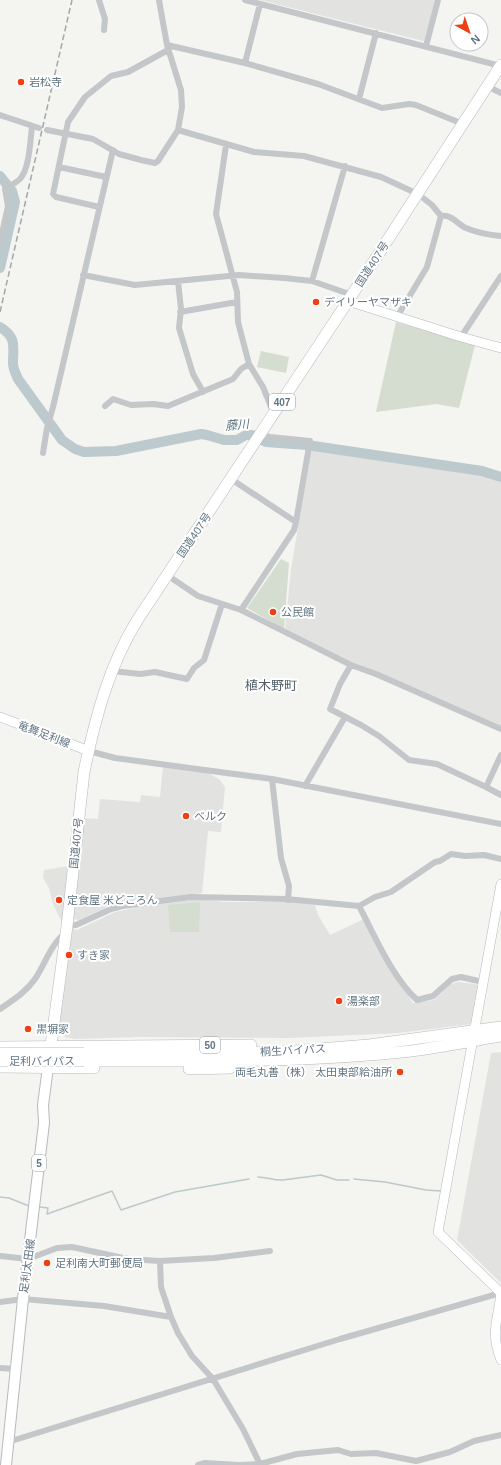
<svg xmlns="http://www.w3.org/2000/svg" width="501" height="1465" viewBox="0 0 501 1465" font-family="Helvetica,'Noto Sans JP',sans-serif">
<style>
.built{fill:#e2e3e1}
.green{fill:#d5dcd0}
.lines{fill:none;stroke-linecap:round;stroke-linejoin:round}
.stream{stroke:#bcc9cd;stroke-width:1.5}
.river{stroke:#bcc9cd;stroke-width:10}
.secondary-casing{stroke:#b5bbbf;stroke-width:10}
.primary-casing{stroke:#b6babe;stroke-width:12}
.highway-casing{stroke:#b5b9bc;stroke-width:12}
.street{stroke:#c3c7ca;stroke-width:6}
.secondary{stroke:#fff;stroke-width:9}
.primary{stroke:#fff;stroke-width:10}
.highway{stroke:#fff;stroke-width:11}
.rail{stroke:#a1a8ad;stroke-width:1.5;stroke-dasharray:6 3;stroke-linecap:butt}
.highway-bridge-casing{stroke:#b5b9bc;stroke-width:12;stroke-linecap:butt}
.highway-bridge{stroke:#fff;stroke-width:11}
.poi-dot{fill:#ef4015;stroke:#fff;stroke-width:1.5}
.labels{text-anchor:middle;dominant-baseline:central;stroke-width:4;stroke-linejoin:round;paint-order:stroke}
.shield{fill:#fff;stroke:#909ea8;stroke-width:1}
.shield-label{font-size:10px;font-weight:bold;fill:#617583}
.poi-label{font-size:11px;fill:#617583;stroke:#fff;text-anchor:start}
.street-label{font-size:11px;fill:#617583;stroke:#fff}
.water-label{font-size:12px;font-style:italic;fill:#5c7881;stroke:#fff}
.quarter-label{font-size:13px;fill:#4f5e68;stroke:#fff}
</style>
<rect width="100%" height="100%" fill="#f4f4f0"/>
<path class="built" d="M260 0H435L425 40 423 41Z
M311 449 479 474 501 481V726L352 662 285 629 291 569Z
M163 767 205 771 220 780 225 787 221 832 208 831 202 893 120 904 109 906 79 920 72 919 82 818 98 819 100 799 140 802 141 795 160 797Z
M69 866 62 922 53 904 49 888 43 878 44 870Z
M199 899 225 902H298L315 905 318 915 330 935 364 919 402 986 413 1003 434 1000 451 984 458 982 476 984 479 988 472 1024 398 1033 290 1038 139 1037 75 1039 65 1037 58 1028 71 929 77 930 115 912 137 907Z
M501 1052V1283L457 1240 491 1053Z"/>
<path class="green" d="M396 322 475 345 459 408 436 404 376 412Z
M261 351 289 357 286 373 257 367Z
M281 559 289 563 284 629 247 608Z
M200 902 199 932H170L168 905Z"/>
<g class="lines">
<path class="stream" d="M258 1177C267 1177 274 1181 283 1180L321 1175 337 1180H349
M354 1179 385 1182 426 1190 441 1191
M0 1197 9 1198 29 1206
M40 1207 48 1208 47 1214 112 1191 121 1210 175 1192 249 1179"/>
<path class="river" d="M0 176 12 191 15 202 0 268
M0 327C17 337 13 347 13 363 13 369 16 374 18 379L62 440 75 449 84 452 116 451 201 434 207 435 224 440H237L246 435H252L266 442 307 445 482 471 501 477"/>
<g class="secondary-casing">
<path id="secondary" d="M348 301 461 337 501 348
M0 717 89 751
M501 884 438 1232 501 1293
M501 1293C498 1320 490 1332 501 1360"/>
</g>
<g class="primary-casing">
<path id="primary" d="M6 1465 23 1299 44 1123 43 1105 48 1067"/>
</g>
<g class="highway-casing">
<path id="highway" d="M0 1047 251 1045
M84 1053 282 1052 369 1045 501 1027
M84 1061C193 1061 303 1063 411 1051 441 1047 471 1041 501 1036
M0 1067 94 1068
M48 1067 67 926 84 772C95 719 109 665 138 619L348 301 501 65
M189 1069 230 1068"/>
</g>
<path class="street" d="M99 0 105 19 104 30
M245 0 501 66
M167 45 245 63 318 84 382 108 409 104 416 105 463 124
M426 46 438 0
M245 63 260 4
M487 86 501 93
M359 99 376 33
M0 115 39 128
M47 130 93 139 119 154 141 160 155 163 158 161 178 130 182 107 181 90 167 45 159 0
M178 130 254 152 304 156 381 177 418 194 432 205 441 216C452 214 457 224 466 228 478 233 489 235 501 236
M226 145 216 214 237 292 238 322 249 364 263 387 274 414
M59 167 106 177
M5 189C9 186 16 183 20 179 30 167 30 141 32 127
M99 207 56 197 53 194 68 122 85 97 111 76 128 72 168 50
M0 243 8 206 5 189
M83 275 135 285 239 275 284 278 312 281 352 295
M178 281 181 309 179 328 193 374 203 392
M312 281 345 166
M180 312 237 302
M397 317 427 267 441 216
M461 337 501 276
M105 406 113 399 131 405 153 404 168 406 233 379 241 369 249 364
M261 434 270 437 310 441 296 522
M43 453 47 428 53 407 113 150
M231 479 296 522 294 530 241 610
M167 575 198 596 241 610 351 665 376 674 501 729
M351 665 340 684 330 709 361 725 379 736 409 760 437 764 486 787 501 795
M112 671 140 674 155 672 187 679 194 668 204 660 222 604
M89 751 115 758 272 779 501 824
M272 779 281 858 289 886 288 900
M305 786 345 717
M486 787 501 755
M359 906C375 936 392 977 417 1000L433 996 452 979 461 977 483 982
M67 926 76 925 111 909 122 906 191 897 286 899 359 906 375 897 391 892 435 862 440 861 451 854 465 856 484 855 501 859
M0 1009C13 1000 26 992 35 979 45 964 51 944 66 932
M0 1256 28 1259 57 1248 72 1247 128 1259 160 1261 214 1258 270 1251
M160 1261 161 1287 171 1317 178 1333 192 1356 213 1379 243 1429 260 1464
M0 1302 23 1299 104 1306 171 1317
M0 1368 15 1369
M8 1442 340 1339 501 1293
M198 1465 205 1463 239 1465 260 1464 297 1454 338 1450 351 1454 376 1453 416 1461 450 1452 474 1441 501 1435"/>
<use href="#secondary" class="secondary"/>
<use href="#primary" class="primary"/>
<use href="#highway" class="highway"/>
<path class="rail" d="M0 312 72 0"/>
<g class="highway-bridge-casing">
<path id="highway-bridge" d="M0 1053H84
M0 1061H84"/>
</g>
<use href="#highway-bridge" class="highway-bridge"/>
</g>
<g class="poi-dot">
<circle cx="21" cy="82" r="4"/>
<circle cx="316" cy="302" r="4"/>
<circle cx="273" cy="612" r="4"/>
<circle cx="186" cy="816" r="4"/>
<circle cx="59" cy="900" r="4"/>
<circle cx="69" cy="955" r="4"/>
<circle cx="339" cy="1001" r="4"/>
<circle cx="28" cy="1029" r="4"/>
<circle cx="400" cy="1072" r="4"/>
<circle cx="47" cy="1263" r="4"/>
</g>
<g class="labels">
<g class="shield">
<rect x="269" y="394" width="26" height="16" rx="3"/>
<rect x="200" y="1037" width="20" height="16" rx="3"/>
<rect x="32" y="1155" width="14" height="16" rx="3"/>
</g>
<g class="shield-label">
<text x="282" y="402">407</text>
<text x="210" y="1045">50</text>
<text x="39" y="1163">5</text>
</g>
<g class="poi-label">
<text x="29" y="82">岩松寺</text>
<text x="324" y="302">デイリーヤマザキ</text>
<text x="281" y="612">公民館</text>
<text x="194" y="816">ベルク</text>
<text x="67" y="900">定食屋 米どころん</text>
<text x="77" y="955">すき家</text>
<text x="347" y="1001">湯楽部</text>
<text x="36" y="1029">黒塀家</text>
<text x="392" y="1072" text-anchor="end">両毛丸善（株） 太田東部給油所</text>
<text x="55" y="1263">足利南大町郵便局</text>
</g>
<g class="street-label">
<text transform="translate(372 264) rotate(-57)">国道407号</text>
<text transform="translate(194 535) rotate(-56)">国道407号</text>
<text transform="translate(44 734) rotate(21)">竜舞足利線</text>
<text transform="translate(76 843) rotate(-84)">国道407号</text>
<text transform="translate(293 1050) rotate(-3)">桐生バイパス</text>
<text x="42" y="1061">足利バイパス</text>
<text transform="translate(27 1266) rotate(-82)">足利太田線</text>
</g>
<g class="water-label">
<text transform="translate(237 425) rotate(-5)">藤川</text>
</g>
<g class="quarter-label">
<text x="271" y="685">植木野町</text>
</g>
</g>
<g transform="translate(469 32) rotate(140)"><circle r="19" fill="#ffffff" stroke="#c0c8cd"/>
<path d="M0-3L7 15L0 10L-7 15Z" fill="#ef4015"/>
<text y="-6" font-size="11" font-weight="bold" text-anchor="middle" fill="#617583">N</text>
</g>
</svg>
